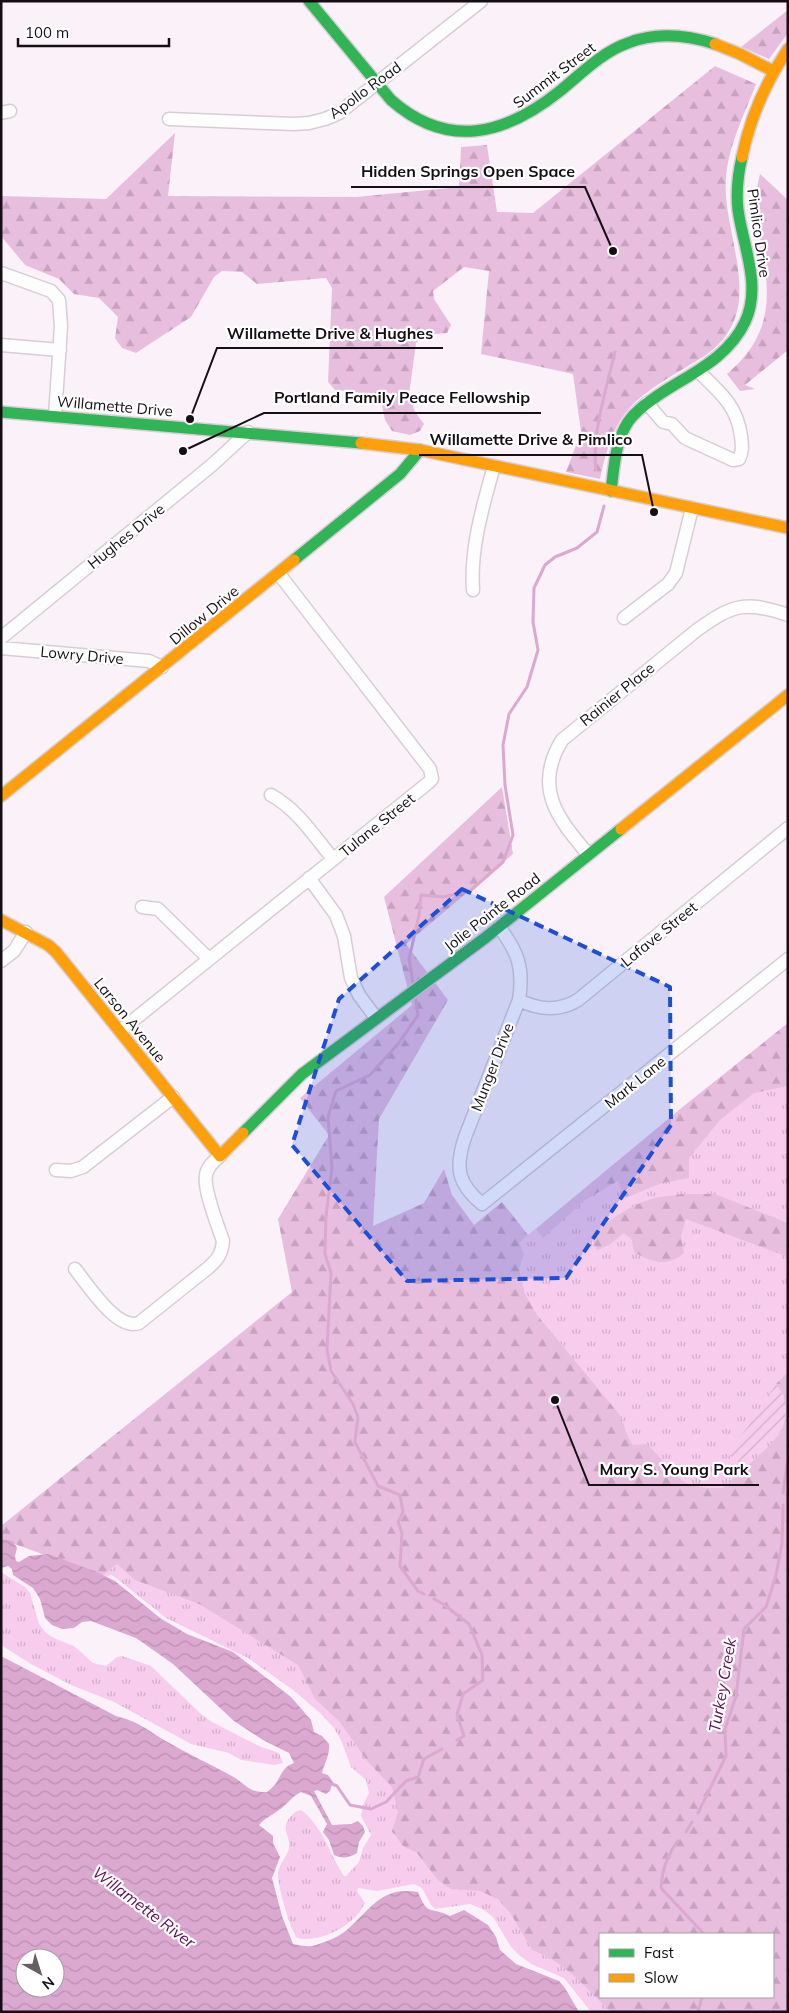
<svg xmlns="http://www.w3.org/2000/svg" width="789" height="2013" viewBox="0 0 789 2013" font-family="Mulish,sans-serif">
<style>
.grass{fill:url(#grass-tufts);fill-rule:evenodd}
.forest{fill:url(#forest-firs);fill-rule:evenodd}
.garden{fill:url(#garden-furrows)}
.water{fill:url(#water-waves);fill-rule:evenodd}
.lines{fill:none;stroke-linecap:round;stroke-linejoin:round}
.stream{stroke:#dba8d0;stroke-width:3}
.street-casing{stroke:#d6ced4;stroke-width:15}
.fast-casing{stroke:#d6ced4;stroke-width:14}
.slow-casing{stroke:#d6ced4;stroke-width:14}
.street{stroke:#fefdfe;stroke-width:12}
.fast{stroke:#30b455;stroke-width:11}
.slow{stroke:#ff9f0a;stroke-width:11}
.marked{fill:#1d4ed8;fill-opacity:0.2;stroke:#1d4ed8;stroke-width:4;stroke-dasharray:10 6;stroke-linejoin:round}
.labels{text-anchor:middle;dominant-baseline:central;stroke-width:4.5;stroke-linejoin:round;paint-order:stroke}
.street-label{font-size:15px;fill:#150e14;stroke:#fff}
.water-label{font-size:16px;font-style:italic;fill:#5f0c54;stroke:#fff}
.leader{fill:none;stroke:#150e14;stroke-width:2}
.callout-dot{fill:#150e14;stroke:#fff;stroke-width:2}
.callout-label{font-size:16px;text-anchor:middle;font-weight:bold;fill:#150e14;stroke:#fff;stroke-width:4.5;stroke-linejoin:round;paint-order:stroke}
</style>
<defs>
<pattern id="grass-tufts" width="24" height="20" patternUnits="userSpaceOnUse" patternTransform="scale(1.25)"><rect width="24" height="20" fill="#f7cced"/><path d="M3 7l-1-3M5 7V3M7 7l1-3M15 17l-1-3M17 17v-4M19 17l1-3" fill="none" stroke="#d3aeca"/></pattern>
<pattern id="forest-firs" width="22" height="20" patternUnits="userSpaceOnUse" patternTransform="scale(1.25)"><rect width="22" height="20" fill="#e8bedf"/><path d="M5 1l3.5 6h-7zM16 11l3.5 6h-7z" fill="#c6a2be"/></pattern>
<pattern id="garden-furrows" width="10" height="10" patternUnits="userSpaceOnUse" patternTransform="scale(1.25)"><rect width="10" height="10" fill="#f7cced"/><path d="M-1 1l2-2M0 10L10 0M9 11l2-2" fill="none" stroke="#d3aeca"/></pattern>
<pattern id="water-waves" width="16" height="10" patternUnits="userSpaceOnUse" patternTransform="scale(1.25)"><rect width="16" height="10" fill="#dba8d0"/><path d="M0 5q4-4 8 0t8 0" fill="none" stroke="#bb8fb2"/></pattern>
</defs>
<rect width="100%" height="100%" fill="#fbf2f9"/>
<path class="grass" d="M788 1023V2012H591L564 1978 531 1964 518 1954 511 1947 493 1917 484 1910 470 1904 435 1909 431 1905 422 1888 414 1884 377 1891 358 1888 357 1891 365 1903C354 1926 322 1943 297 1938 290 1930 277 1884 278 1873 279 1864 287 1857 289 1848 291 1835 279 1829 291 1816 294 1813 296 1811 301 1810 322 1825 330 1855 344 1876H346L359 1862 363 1848 371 1835 361 1816 363 1805 369 1793 366 1780 351 1767 341 1740 334 1728 320 1713 293 1690 248 1658 166 1618 116 1578 111 1575 97 1580 528 1235 684 1106ZM600 1934H773V1997H600Z
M1 1572 25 1587 30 1593 39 1624 46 1633 56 1639 74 1646 93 1663 106 1666 117 1657 122 1656 151 1666 201 1714 212 1722 261 1747 279 1753 283 1763 274 1765 241 1760 229 1753 191 1744 114 1702 71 1685 31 1664 1 1645Z"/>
<path class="forest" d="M788 10V33L769 59 741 47Z
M715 66 756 84C745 113 729 144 726 177 722 226 755 285 730 329 721 346 705 356 688 366 630 401 615 411 600 479L566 472 581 432 573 374 481 354 489 271 464 267 433 291 434 299 451 325 447 333 425 335 416 343 409 395 415 412 424 424 420 431 410 435 392 431 385 420 380 395 335 390 328 382 332 288 326 278 257 284 242 272 222 271 214 277 191 317 136 353 122 348 115 338 118 317 99 298 74 294 59 279 25 265 1 236V196L106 199 175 133 168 196 356 197 459 187 461 147 487 145 497 212 533 213Z
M760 174 788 200V350L745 385 755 389 740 391 727 374C771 337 772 298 761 245 758 232 753 217 754 204 755 194 758 184 760 174Z
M502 787 513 854 406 944 448 1000 379 1119 373 1226 424 1203 444 1169 452 1195 474 1225 502 1202 528 1235 519 1243 524 1254 519 1269 525 1294 537 1315 619 1414C625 1425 626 1436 633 1445L646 1444C678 1471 672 1490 723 1488L766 1449 782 1431 784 1396 776 1384 788 1372V2012H611C587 1989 564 1961 532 1950L511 1914 498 1899 480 1891 451 1889 438 1880 417 1853 403 1846 392 1831 398 1812 392 1787 368 1762 339 1721 315 1699 298 1665 199 1604 135 1580 117 1564 97 1580 53 1558 1 1539V1526L292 1292 278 1219 329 1135 300 1098 412 1005 384 897ZM600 1934H773V1997H600Z
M788 1023V1086L754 1093 720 1120 689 1158V1178L662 1183 625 1198 618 1181 585 1200 543 1238 536 1229 684 1106Z
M682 1194H715L788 1223V1257L686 1219 681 1236 684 1253C666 1268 652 1262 634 1252L632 1240 624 1233 609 1245 597 1250 591 1237C607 1221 628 1206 651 1199 661 1196 672 1196 682 1194Z"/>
<path class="garden" d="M776 1384C788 1402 788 1410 782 1431L768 1439 741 1464 727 1453 757 1415Z"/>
<path class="water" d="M1 1539 13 1541 17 1548 15 1556 16 1561 19 1562 29 1556 48 1554 97 1572 115 1581 160 1618 187 1634 233 1652 291 1697 311 1720 314 1732 322 1736 329 1744C330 1755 325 1762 322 1773L328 1775 333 1782 330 1791 326 1794 317 1790 314 1791 332 1825 351 1824 358 1821 363 1826 365 1832 359 1842 357 1853C349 1858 342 1859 334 1855L329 1840 323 1832 327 1824 311 1796 301 1792C291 1797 288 1804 279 1810 271 1816 265 1818 259 1825L273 1836V1843L280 1857 272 1878 282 1916 293 1944C299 1945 307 1947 312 1946 324 1943 342 1936 350 1927 372 1907 383 1886 418 1892 428 1917 430 1906 450 1916L464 1910 488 1925 496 1937 500 1950 516 1964 559 1981 565 1988 579 2012H1V1656L116 1716C139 1722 146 1729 164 1740 186 1753 208 1763 230 1775 246 1783 247 1793 267 1792 271 1789 276 1784 278 1780 283 1771 284 1767 294 1763L289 1753 263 1740 234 1721 173 1664 136 1638 91 1621 82 1622 74 1628 62 1629 52 1625 45 1618 40 1599 33 1588 13 1575 12 1569 8 1566 1 1568ZM25 1958H55V1988H25Z"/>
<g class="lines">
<path class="stream" d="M596 470C591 436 607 386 615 352
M413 983 409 959 419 915 421 895 443 897 470 891 503 862 513 835 505 785 503 745 509 714 527 687 538 650 533 622 534 588 545 565 555 557 577 548 597 532 604 506
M416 1000 418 1015 398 1044 370 1075 336 1091 328 1117 332 1168 326 1216 325 1254 331 1273 327 1349 331 1371 353 1404 358 1417 355 1442 378 1486 400 1495 403 1512 398 1522 402 1533 400 1566 418 1591 424 1594
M783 1493 788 1458
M434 1599 443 1604 469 1624 482 1655 483 1680 463 1694 457 1715 464 1736 457 1740
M332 1784 337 1786 350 1805 371 1809 386 1802 406 1781 418 1777 424 1759 442 1749
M698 1813 726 1756 725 1729 736 1696 744 1629 766 1607 776 1575 782 1544 783 1505
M686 1832 692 1822
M678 1841C667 1855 662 1870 661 1888L704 1934
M698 2012 702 1997"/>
<g class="street-casing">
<path id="street" d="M1 113 10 111
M169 119 294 124 309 123 325 119 339 113 481 1
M1 273 51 291 59 300 61 326 55 416
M1 345 60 350
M647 403 663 422 672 424 685 438 733 460 739 459C743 451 742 445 741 436 737 406 720 392 699 372
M473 590C470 548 483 506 494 466
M624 618 668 584 676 573 692 508
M1 638 212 465 248 432
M1 648 149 661 162 667
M271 795C298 810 314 836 333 859
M588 854C557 818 533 787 562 740L697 630C732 605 745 600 788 615
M309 878 336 915 344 936 351 978 359 995 376 1018
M142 907 158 909 209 959
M499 927C518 952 524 968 519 1000L465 1137C455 1167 457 1183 482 1204L788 959
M1 961 14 951 26 932
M519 1000C539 1010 558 1012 578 1000L788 828
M120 1031 428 783 432 779 430 769 279 574
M56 1170 71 1171 83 1167 173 1097
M75 1269C88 1285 117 1331 139 1323L208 1268C217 1260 222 1254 223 1241 218 1226 203 1189 206 1175 207 1167 214 1161 220 1156"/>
</g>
<g class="fast-casing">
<path id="fast" d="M309 1 391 100C448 150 505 135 560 91 581 74 602 52 628 43 656 32 687 35 715 44
M1 412 361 443
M611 491C614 468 615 442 628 422 636 410 649 402 660 394 692 373 728 358 745 322 762 286 743 246 738 210 736 192 738 174 742 157
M294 560 400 474 420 450
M243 1133 302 1074 485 938 621 829"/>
</g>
<g class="slow-casing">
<path id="slow" d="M715 44 740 54 773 71
M742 157C750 118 766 82 788 49
M361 443 420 450 788 528
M1 796 294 560
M621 829 788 695
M1 920 48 945 56 952 220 1156 243 1133"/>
</g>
<use href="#street" class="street"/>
<use href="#fast" class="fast"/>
<use href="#slow" class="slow"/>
</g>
<path class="marked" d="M462 889 670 987 671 1125 566 1278 407 1281 292 1145 339 999Z"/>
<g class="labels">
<g class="street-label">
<text transform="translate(554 75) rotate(-37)">Summit Street</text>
<text transform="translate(365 90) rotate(-36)">Apollo Road</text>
<text transform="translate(759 233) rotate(82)">Pimlico Drive</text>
<text transform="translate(115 406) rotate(5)">Willamette Drive</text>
<text transform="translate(126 536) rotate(-39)">Hughes Drive</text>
<text transform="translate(204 615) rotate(-39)">Dillow Drive</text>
<text transform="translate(82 655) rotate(5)">Lowry Drive</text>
<text transform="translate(617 694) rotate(-39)">Rainier Place</text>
<text transform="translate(377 825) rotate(-39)">Tulane Street</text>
<text transform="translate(492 912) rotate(-38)">Jolie Pointe Road</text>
<text transform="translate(659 934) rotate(-39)">Lafave Street</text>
<text transform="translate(130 1020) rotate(51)">Larson Avenue</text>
<text transform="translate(492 1067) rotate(-69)">Munger Drive</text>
<text transform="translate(635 1082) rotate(-39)">Mark Lane</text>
</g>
<g class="water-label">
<text transform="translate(722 1685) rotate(-80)">Turkey Creek</text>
<text transform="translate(144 1907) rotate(37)">Willamette River</text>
</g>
</g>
<path class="leader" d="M613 251L585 187H351M190 419L217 348H443M183 451L264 413H541M654 512L642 455H419M555 1400L589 1485H759"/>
<g class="callout-dot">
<circle cx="613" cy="251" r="5"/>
<circle cx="190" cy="419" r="5"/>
<circle cx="183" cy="451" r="5"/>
<circle cx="654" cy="512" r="5"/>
<circle cx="555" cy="1400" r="5"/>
</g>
<g class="callout-label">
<text x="468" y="177">Hidden Springs Open Space</text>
<text x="330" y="339">Willamette Drive &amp; Hughes</text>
<text x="402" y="403">Portland Family Peace Fellowship</text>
<text x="531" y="445">Willamette Drive &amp; Pimlico</text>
<text x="674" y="1475">Mary S. Young Park</text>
</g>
<rect width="789" height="2013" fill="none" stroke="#150e14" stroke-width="5"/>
<rect x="599" y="1933" width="175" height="65" fill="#ffffff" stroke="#a19fa1"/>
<rect x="609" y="1949" width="25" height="8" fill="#30b455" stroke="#a19fa1"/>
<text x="644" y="1958" font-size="15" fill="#150e14">Fast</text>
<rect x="609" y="1974" width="25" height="8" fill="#ff9f0a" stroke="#a19fa1"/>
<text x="644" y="1983" font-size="15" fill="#150e14">Slow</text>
<g transform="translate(40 1973) rotate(141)"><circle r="24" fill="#ffffff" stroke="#a19fa1"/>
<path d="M0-4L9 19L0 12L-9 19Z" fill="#665e64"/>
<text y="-8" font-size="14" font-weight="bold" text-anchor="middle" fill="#150e14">N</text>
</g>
<path d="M18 38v8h151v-8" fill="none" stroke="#150e14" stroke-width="2.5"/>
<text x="25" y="38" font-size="15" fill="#150e14" stroke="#ffffff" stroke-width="4" paint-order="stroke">100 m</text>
</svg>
